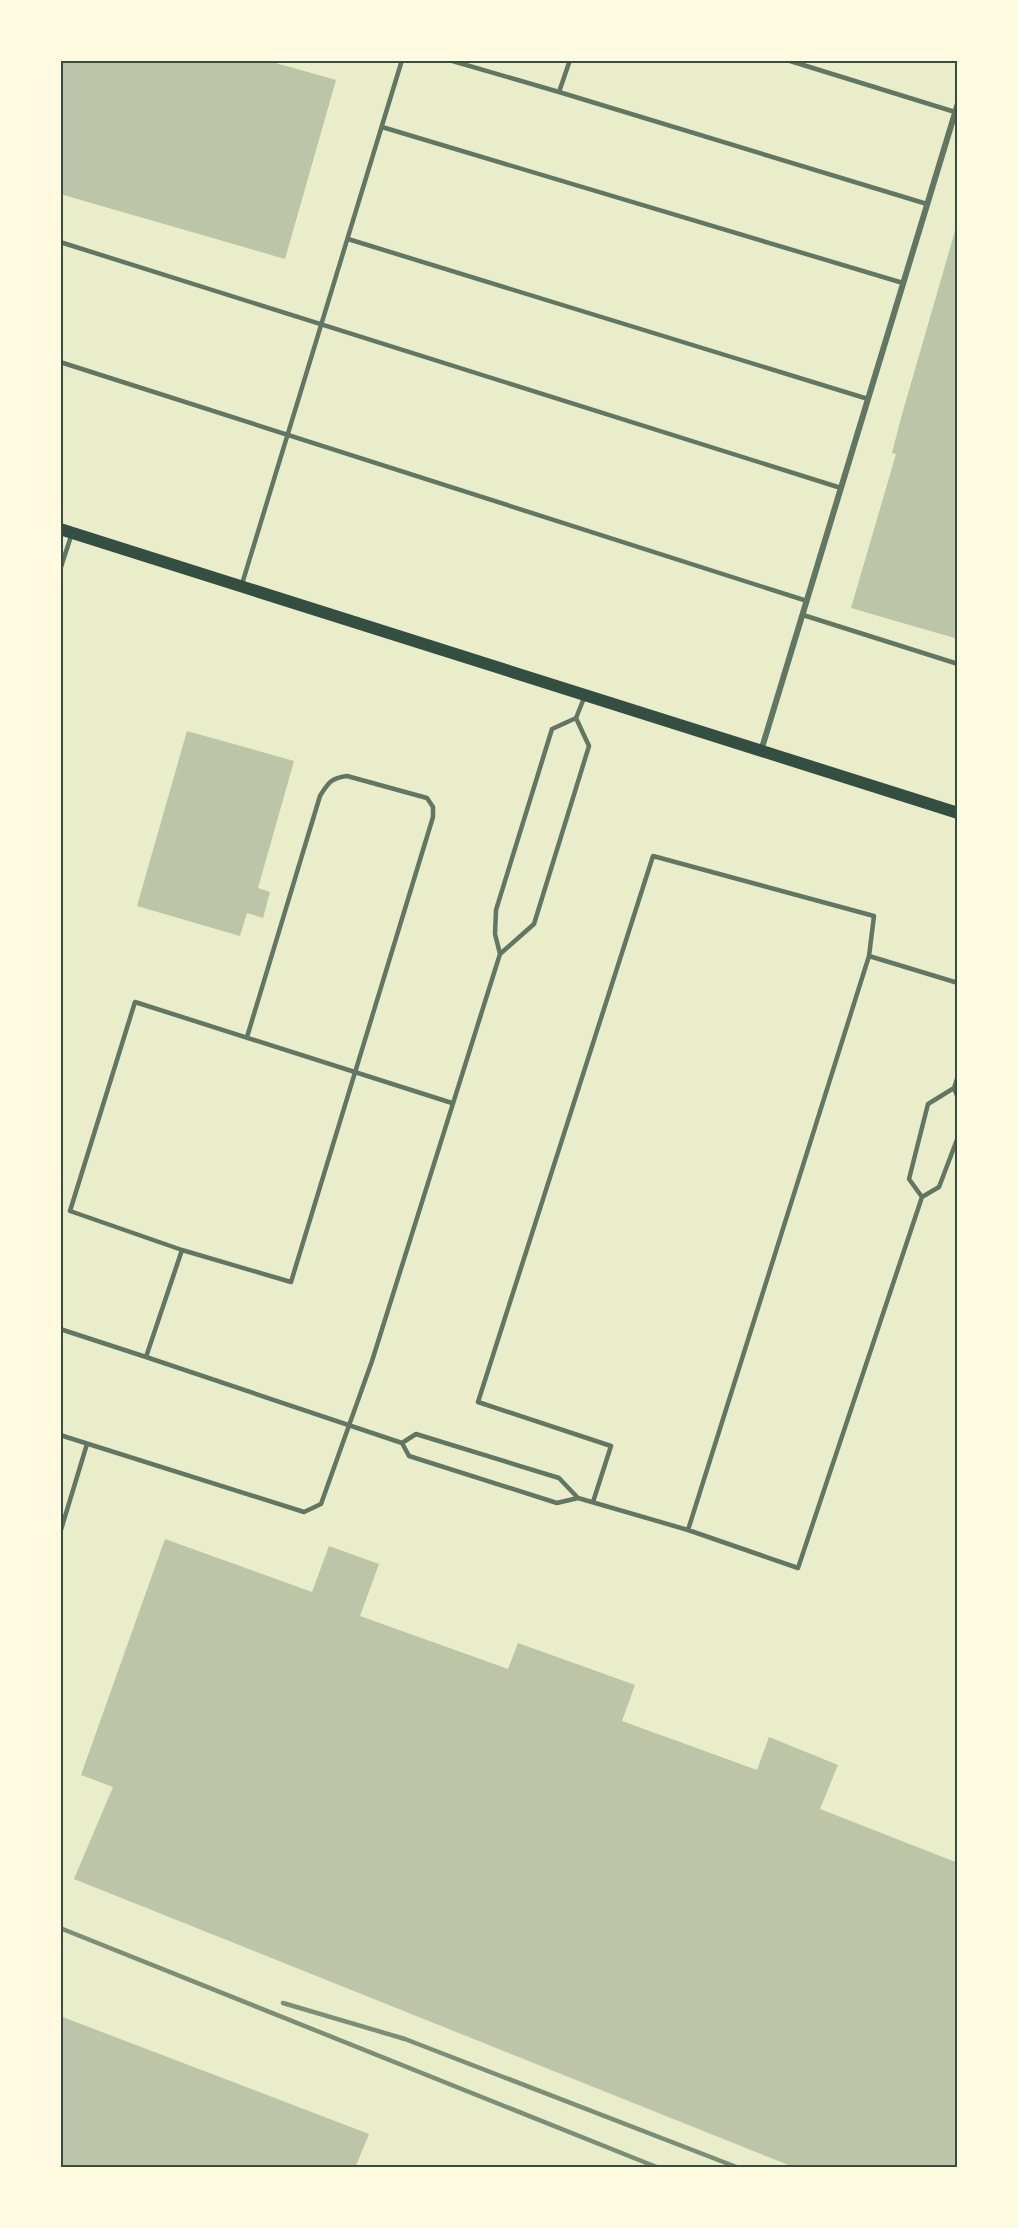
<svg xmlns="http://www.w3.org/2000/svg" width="1018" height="2228" viewBox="0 0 1018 2228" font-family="Rubik,sans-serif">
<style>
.building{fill:#bcc5a7}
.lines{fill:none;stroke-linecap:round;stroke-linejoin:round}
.service{stroke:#617663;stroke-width:4.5}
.minor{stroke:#617663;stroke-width:6}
.secondary{stroke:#344e41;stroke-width:12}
.rail{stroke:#7c8e77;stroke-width:4.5}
.neatline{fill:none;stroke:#344e41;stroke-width:2}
</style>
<rect width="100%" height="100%" fill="#e9edc9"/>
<path class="building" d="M60 60H265L336 80 285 259 60 194Z
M957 224H958V639L851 608 896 454 892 453 901 418Z
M187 731 294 761 258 888 270 892 263 918 247 913 240 936 137 906Z
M165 1539 312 1592 329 1546 379 1564 360 1616 508 1669 518 1643 635 1685 622 1721 757 1770 769 1737 838 1765 820 1809 958 1863V2168H796L74 1879 113 1787 81 1775Z
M60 2016 369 2134 355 2168H60Z"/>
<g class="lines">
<path class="service" d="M449 60 559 92 570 60
M787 60 955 112
M559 92 927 204
M382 127 903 283
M348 239 868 399
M60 242 841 488
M60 362 807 601
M60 570 72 533
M242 584 402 60
M803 615 958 664
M500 954 495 934 496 910 552 729 576 718 584 698
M247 1037 320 796C328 783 331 778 347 776L427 798 433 807V817L291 1282 182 1250 70 1211 135 1002 452 1103
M958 1076 954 1088 958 1098
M922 1197 909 1179 928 1104 954 1088
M60 1329 146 1357 182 1250
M146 1357 402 1443 409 1456 557 1503 578 1498
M60 1435 304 1512 321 1504 372 1361 500 954 534 924 589 746 576 718
M402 1443 416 1434 559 1478 578 1498 688 1530 798 1568 922 1197 939 1187 958 1137
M593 1502 611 1446 478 1402 653 856 874 916 869 956 958 983
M688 1530 869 956
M60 1533 87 1444"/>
<path class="minor" d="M761 751 958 103"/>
<path class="secondary" d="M60 529 958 813"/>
<path class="rail" d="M60 1928 659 2168
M283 2003 405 2039 739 2168"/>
</g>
<rect width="1018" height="2228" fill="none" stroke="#fefae0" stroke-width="123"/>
<rect x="62" y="62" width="894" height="2104" class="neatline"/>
</svg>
